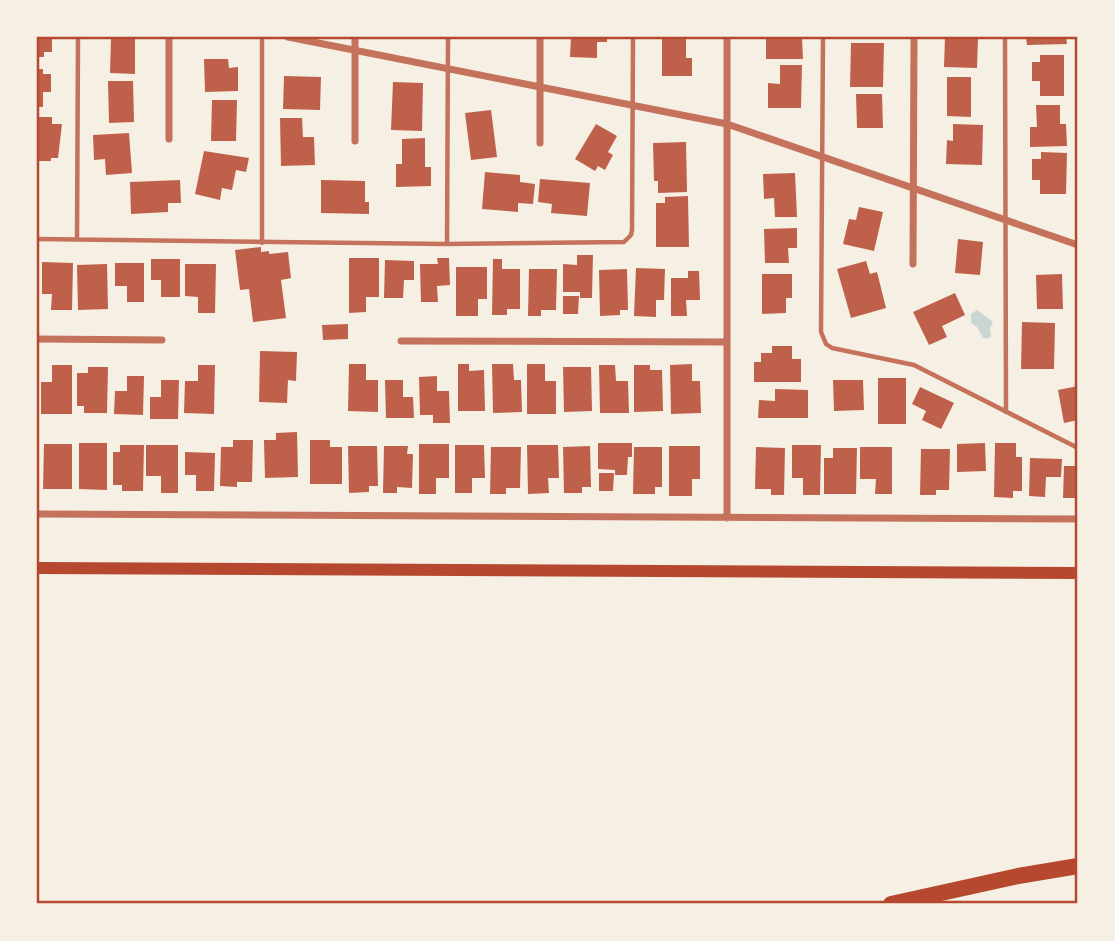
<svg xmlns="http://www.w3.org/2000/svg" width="1115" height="941" viewBox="0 0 1115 941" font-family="Barlow,sans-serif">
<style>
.water{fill:#c9d6d2}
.building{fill:#bf614a}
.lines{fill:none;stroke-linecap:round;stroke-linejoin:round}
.service{stroke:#c5725c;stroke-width:4.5}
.minor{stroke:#c5725c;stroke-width:7}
.secondary{stroke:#b5482f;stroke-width:12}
.motorway{stroke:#b5482f;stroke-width:16}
.neatline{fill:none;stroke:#b5482f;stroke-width:2.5}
</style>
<rect width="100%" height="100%" fill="#f6efe4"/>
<path class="water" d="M977 310 993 322 990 329 991 337 987 339 983 338 977 327 971 323V314Z"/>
<path class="building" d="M37 37 52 39V52H44V57H37Z
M571 37H607V42H597V58L570 57Z
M662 37H686V58H692V76H662Z
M766 37H802L803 59H766Z
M945 37H978L977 68 944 67Z
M1026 37H1066L1067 44 1027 45Z
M111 38H135V74L110 73Z
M851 43H884L883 87H850Z
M1040 55H1064V96H1040V81H1032V62H1040Z
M204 59H228L229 68 238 67V91L205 92Z
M780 65H802L801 108H768V83L780 84Z
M37 69H43V74H51V92H43V107H37Z
M284 76 321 77 320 110 283 109Z
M947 77H971V117L947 116Z
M108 81H133L134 122 109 123Z
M393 82 423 83 422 131 391 130Z
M856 94H882L883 128H857Z
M212 100H237L236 141H211Z
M1036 105H1060V124H1066L1067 146 1030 147V127H1037Z
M491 110 497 157 471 160 465 113Z
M37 117H52V124H62L58 158H51V161H37Z
M280 118H302L303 137H314L315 165 281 166Z
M596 124 617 136 608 152 613 155 605 170 598 166 595 171 575 159Z
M953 124 983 125 982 165 946 164 947 140 953 141Z
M129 133 132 173 106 175 105 159 94 160 93 135Z
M425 138V167H431V186L396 187V164H402V139Z
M686 142 687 192 658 193V181H654L653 143Z
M204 151 249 158 246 172 236 170 232 190 222 188 220 200 195 194Z
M1041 152 1067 153 1066 194H1040V180H1032V159H1041Z
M485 172 520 175V182L535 184 533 204 518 203V212L482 209Z
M795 173 797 217H775L774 198 764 199 763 174Z
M540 179 590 183 587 216 551 213 552 204 538 202Z
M180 180 181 203H168V212L131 214 130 182Z
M321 180 365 181V202H369V214L321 213Z
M688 196 689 247H656V203H665V197Z
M859 207 883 212 874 251 843 244 849 219 856 220Z
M797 228V248H788L789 263H765L764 229Z
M958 239 983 242 980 275 955 273Z
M261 247V252L269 251V254L288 252 291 278 281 280 286 318 253 322 249 289 240 290 235 250Z
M577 255H593L592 298H580V292H563V264L577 265Z
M349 258H379V297H366V312L349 313Z
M437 258H449L450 285 437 286 438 302H421L420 264H438Z
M151 259H180V297H161V280H151Z
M493 259H502V269H520V309H507V315H492Z
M385 260 414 261V280H404L403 298H384Z
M866 261 870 274 877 272 886 308 851 318 837 269Z
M42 262 73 263 72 310H51L52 294H42Z
M115 263H144V302H127V286H115Z
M107 264 108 309 78 310 77 265Z
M185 264H216L215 313H198V297L185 296Z
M456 267H487V299H478V316H456Z
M636 268 665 269 664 300H656V317L634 316Z
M529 269H557L556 310H541V316H528Z
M627 269 628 310H620V315L600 316 599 270Z
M688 271H699L700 300H686L687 316H671V278H688Z
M762 274H792V298H786V313L762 314Z
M1062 274 1063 309H1037L1036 275Z
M955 293 965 315 942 326 947 337 929 345 913 312Z
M563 296H579L578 314H563Z
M1022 322 1055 323 1054 369H1021Z
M348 324V339L323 340 322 325Z
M772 346H792V359H801V382H754V362H761V353H772Z
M260 351 297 352 296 381 288 380 287 403 259 402Z
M349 364H366V380H378V412L348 411Z
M458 364H469V371L484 370 485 411H458Z
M492 364H513L514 380H521L522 412 493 413Z
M527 364H545V381H556V414H527Z
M692 364V381H700L701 413 671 414 670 365Z
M52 365H72V414H41V382H52Z
M198 365H215L214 414 184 413 185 381H198Z
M599 365H615L616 381H628L629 413H600Z
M634 365H650V370H662L663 411 634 412Z
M88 367H108L107 413H84V406H77V373H88Z
M563 367H591L592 411 564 412Z
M127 376H144L143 415 114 414 115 391H127Z
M437 376V391H449L450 423H433V415H420L419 377Z
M878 378H906V424H878Z
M161 380H179L178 419H150V397H161Z
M385 380H403V397H413L414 418H386Z
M833 380H863L864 410 834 411Z
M1078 386V420L1064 423 1058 390Z
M920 387 954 403 941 429 922 420 926 411 912 404Z
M775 389 808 390V418H758L759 400 775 401Z
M297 432 298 477 265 478 264 440H276V433Z
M233 440H253L252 482H237V487L220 486 221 447H233Z
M310 440H330V447H342V484H310Z
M79 443H107V490L79 489Z
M598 443H632V457H628L627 475H615V470L598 469Z
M985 443 986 471 957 472V444Z
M995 443H1016V457H1022V491H1013V498L994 497Z
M44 444H72V489H43Z
M419 444H449V478H436V494H419Z
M120 445H144L143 491H122V485H113V452H120Z
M146 445H178V493H161V476H146Z
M455 445H484L485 478H472V493H455Z
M527 445H558L559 478H548L549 493 528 494Z
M792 445H821L820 495H803V478H792Z
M348 446H377L378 486H369V492L349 493Z
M384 446H408L407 454H413L412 488 397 487V493H383Z
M590 446 591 487H582V493H564L563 447Z
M669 446H700V479H692V496H669Z
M491 447H521L520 488H506V494H490Z
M634 447H662V487H655V494H633Z
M756 447 785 448 784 495H771V489H755Z
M860 447H892V494H875L876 479H860Z
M833 448H857L856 494H824V458H833Z
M921 449H950L949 490H936V495H920Z
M185 452 215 453 214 491H196V475H185Z
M1030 458 1062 459 1061 477H1046L1045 497 1029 496Z
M1064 466H1078V498H1063Z
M599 473H614L613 491H599Z"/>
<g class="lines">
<path class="service" d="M262 37V243
M823 37 821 332 826 344 832 348 914 365 1078 448
M1005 37 1006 412
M37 239 447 244 624 242 631 235 632 230 633 37
M77 239 78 37
M447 244 448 37"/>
<path class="minor" d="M169 37V139
M288 37 727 124 1078 245
M540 37V143
M355 141V37
M913 264 914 37
M37 339 162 340
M401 341 727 342
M37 514 1078 519
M727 518V37"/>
<path class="secondary" d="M37 568 1078 573"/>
<path class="motorway" d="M891 904 1018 876 1078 866"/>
</g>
<rect width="1115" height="941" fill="none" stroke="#f6efe4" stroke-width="77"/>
<rect x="38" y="38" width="1038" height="864" class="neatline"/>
</svg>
